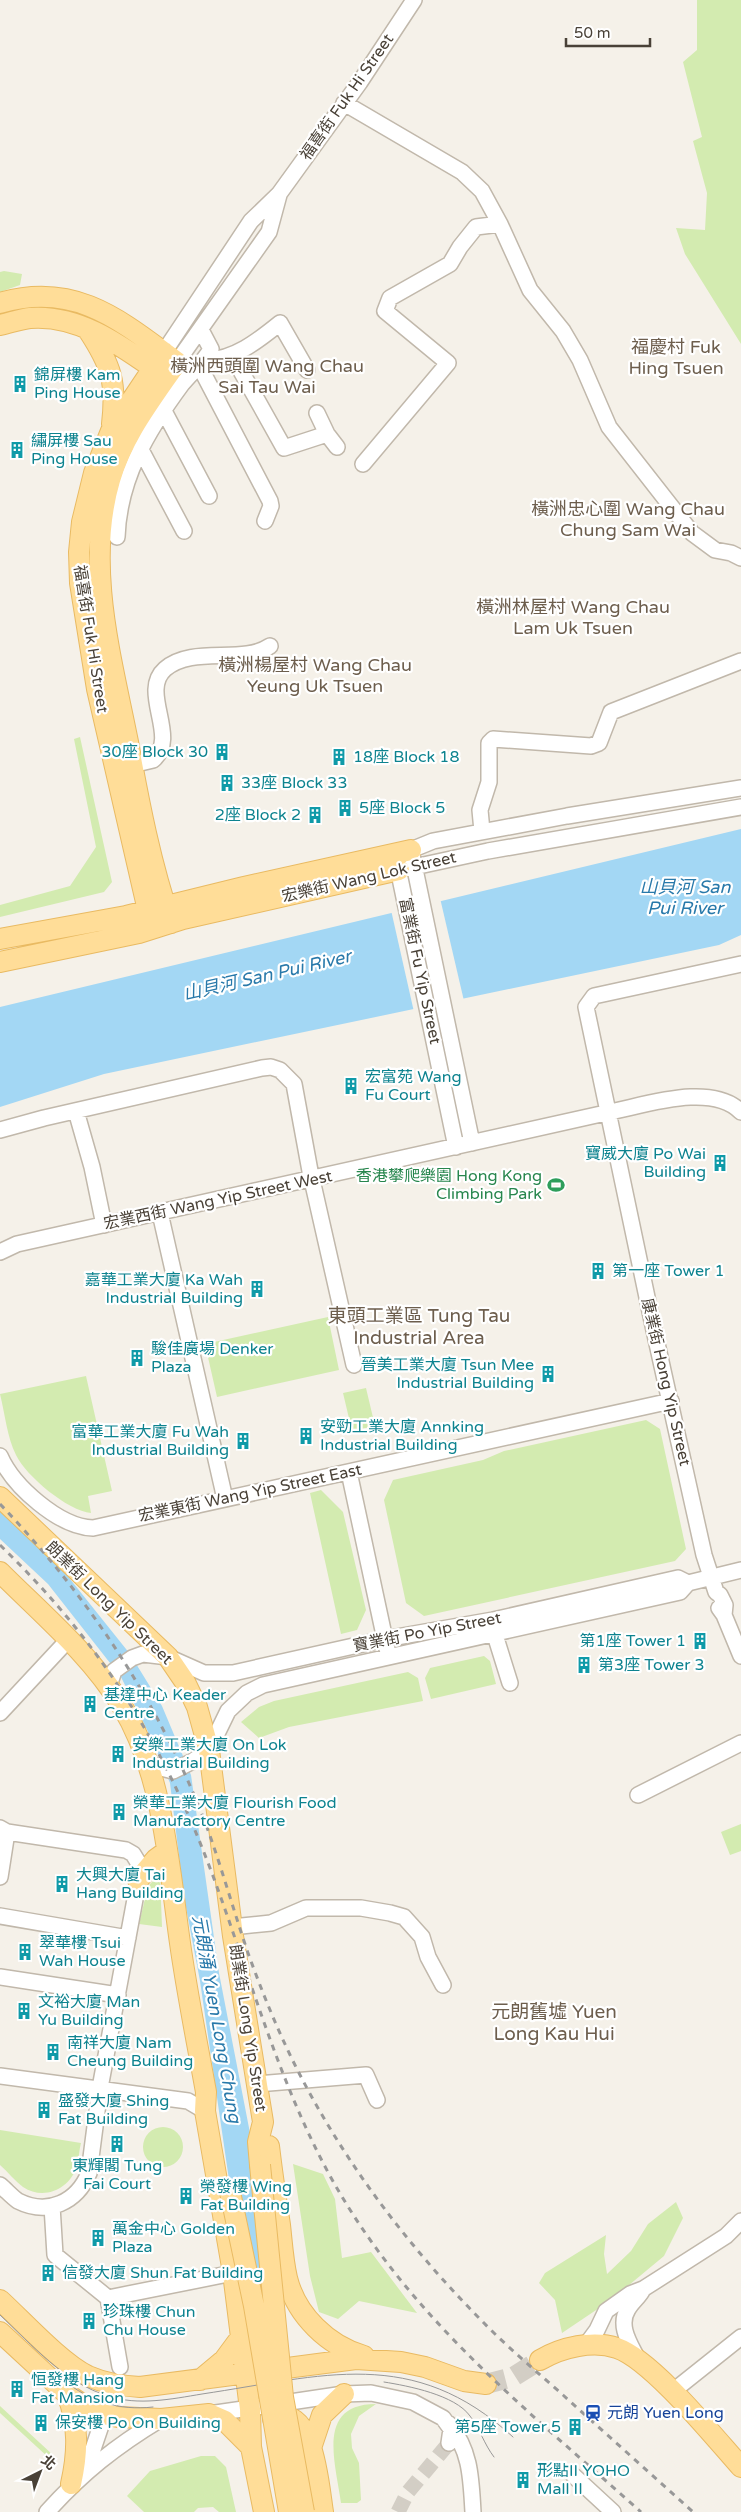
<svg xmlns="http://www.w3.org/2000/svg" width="741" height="2512" viewBox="0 0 741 2512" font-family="'Varela Round','Noto Sans TC',sans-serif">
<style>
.green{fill:#d3ebb0}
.water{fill:#a3d7f4}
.pier{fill:#f5f1e9}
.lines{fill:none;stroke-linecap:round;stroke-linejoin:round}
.minor-tunnel{stroke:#d3cec5;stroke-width:15;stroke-dasharray:15 8;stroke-linecap:butt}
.major-tunnel{stroke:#d3cec5;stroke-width:20;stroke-dasharray:20 10;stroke-linecap:butt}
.minor-casing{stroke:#c1b8ab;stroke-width:18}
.major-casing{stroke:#e9ba62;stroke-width:22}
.minor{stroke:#fff;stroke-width:15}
.major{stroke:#ffdd98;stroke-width:20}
.tram{stroke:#989898;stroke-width:1}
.rail{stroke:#989898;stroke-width:3;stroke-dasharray:6 6;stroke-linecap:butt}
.major-bridge-casing{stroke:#e9ba62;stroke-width:22;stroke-linecap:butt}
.major-bridge{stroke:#ffdd98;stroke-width:20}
.labels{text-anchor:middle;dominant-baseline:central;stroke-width:4.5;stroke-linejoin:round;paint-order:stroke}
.street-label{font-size:16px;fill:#494137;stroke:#fff}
.culture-label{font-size:16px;fill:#0d838f;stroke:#fff;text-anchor:start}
.leisure-label{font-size:16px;fill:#27864d;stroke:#fff;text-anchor:end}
.transit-label{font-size:16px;fill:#164399;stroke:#fff;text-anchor:start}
.neighbourhood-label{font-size:18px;fill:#6d5e4d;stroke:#fff}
.water-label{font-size:18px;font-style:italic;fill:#2879aa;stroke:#fff}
.quarter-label{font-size:19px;fill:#6d5e4d;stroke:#fff}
</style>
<rect width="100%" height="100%" fill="#f5f1e9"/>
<path class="green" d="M697 0H741V344L685 254 676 228 705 230 707 193 693 141 702 137 683 62 697 50Z
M4 271 22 274 20 285 0 292V272Z
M80 737 112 882 104 892 0 917V905L70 886 96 847 74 739Z
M328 1317 339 1370 217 1397 205 1344Z
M86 1376 112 1491 88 1496 91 1513C68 1511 26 1476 16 1455 7 1437 5 1414 0 1394Z
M366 1388 375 1426 352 1431 343 1393Z
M646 1420 660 1429 686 1549 675 1561 424 1616 406 1603 384 1500 393 1480 483 1460 504 1451Z
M321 1490 343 1512 366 1610 357 1630 341 1634 310 1493Z
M484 1656 490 1661 496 1684 431 1699 425 1678 430 1668Z
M408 1672 418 1678 423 1701 289 1727 259 1738 241 1722 259 1707 274 1701Z
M741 1824V1851L730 1855 721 1832Z
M160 1874 162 1927 139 1924 148 1886Z
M143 2147a20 20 0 1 1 40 0a20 20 0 1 1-40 0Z
M0 2130 81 2143C79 2150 79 2158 77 2166 70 2189 44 2201 23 2187 15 2181 8 2172 0 2165Z
M293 2164 323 2174 335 2199 342 2258 371 2252 417 2313 359 2301 338 2319 319 2312 310 2276Z
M676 2202 683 2218 664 2256 611 2300 562 2333 555 2300 539 2283 545 2273 606 2235 604 2254 607 2274 631 2251 648 2224Z
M376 2404 359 2416 351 2434 352 2448 359 2463 361 2500 357 2503H341C336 2464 315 2404 376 2404Z
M0 2406 53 2455 49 2458 0 2413Z
M201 2456H215L226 2467 236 2512H219L213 2507 198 2508 194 2512H144L127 2496 150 2471Z"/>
<path class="water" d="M741 829V935L719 945 104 1074 0 1107V1007Z
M0 1506 62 1569 130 1654 162 1706 191 1775 219 1973 256 2164 279 2349 254 2351 200 1981 184 1897 170 1783 154 1744 121 1677 48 1584 0 1539Z"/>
<path class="pier" d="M440 898 464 1001 414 1012 391 910Z"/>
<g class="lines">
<path class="minor-tunnel" d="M398 2512 408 2492 449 2443"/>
<path class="major-tunnel" d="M486 2384 513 2377 540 2360"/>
<g class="minor-casing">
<path id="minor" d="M344 103 462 172 482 191 500 224 530 290 563 331 580 360 609 427 692 533 715 550 731 553 741 558
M164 352 251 221 279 194 360 82 414 0
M232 355 284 448 327 434
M204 360C233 361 259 340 280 323L307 370
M177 362 269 232 279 195
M201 365V369L270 501 271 506 265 521
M164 411 209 496
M317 413 327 434 337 447
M140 448 184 531
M363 464 448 363 385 311 390 298 450 264 460 247 476 227 500 224
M117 537C119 478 148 430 182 384 192 372 203 363 211 349L201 330
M132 765 153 760C180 737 139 692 165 669 193 645 242 665 270 646
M482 831 480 810 489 782V743L493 739 591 746 599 743 611 712 741 661
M396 859 456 1147
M405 869 488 851 741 807
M76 1111 92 1167 104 1225
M0 1130 44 1118 262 1068 271 1067 280 1070 294 1084 310 1171 354 1365
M472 1143 411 850 433 841 567 816 741 788
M160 1213 225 1499
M0 1252 17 1244 610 1112C646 1105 712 1082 741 1112
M0 1456C13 1486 59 1527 93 1528L671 1401
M349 1472 387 1649
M719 1608 724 1615 741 1656
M724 1615 725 1605 720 1595 716 1592 704 1555 652 1321 586 1007 594 996 741 964
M495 1635 510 1683
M109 1686 114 1671 132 1658 143 1654 168 1657 204 1673H233L385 1639 493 1620 678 1578 688 1583
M0 1713 68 1640
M147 1762 161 1768 173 1771 193 1761 209 1750 228 1711 247 1693 263 1685 680 1592 688 1583 741 1570
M638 1795 741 1743
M0 1828 7 1832 126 1850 133 1854 141 1867 100 2088 89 2173C77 2202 48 2216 18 2201 12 2197 6 2190 0 2185
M0 1877 7 1832
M0 1916 128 1938
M232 1927 271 1923 306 1908H361L390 1913 404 1917 422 1937 428 1957 443 1985
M0 1977 118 1995
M0 2076 188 2101 205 2111
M257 2084 366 2075 377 2100
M52 2206 55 2255 108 2298 120 2367
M108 2298 233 2273
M586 2345 597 2330 606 2311 630 2294 643 2289 726 2236 741 2221
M638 2360C631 2345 617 2326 628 2309 632 2302 638 2298 642 2291
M672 2392 741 2337
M209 2414 344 2394 371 2393 413 2402 443 2418 451 2429 449 2443
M449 2424C471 2451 471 2479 473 2512
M82 2469 91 2455 115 2384
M574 2476 613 2512
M47 2512C82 2473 116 2446 161 2419"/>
</g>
<g class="major-casing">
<path id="major" d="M0 303C75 281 120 320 177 362 151 400 123 435 110 480 85 566 111 656 128 742 139 803 151 865 171 923
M0 325C10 323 20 319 30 318 81 314 124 348 163 375
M88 330C111 365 117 382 112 424
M152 928 97 689 80 583 79 552 82 522 94 473 111 431 164 352
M0 939 126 916 244 887 411 850
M0 962 139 933 183 919 399 870
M0 1497 168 1657 185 1682 197 1707 209 1750 233 1936 263 2122 258 2142 260 2165
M0 1572C42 1614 91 1655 122 1706 163 1773 169 1866 180 1943 187 1993 197 2042 206 2092L205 2111 233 2273 250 2409 251 2447 264 2512
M138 1880 156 1859 167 1851
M269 2146C272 2172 276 2199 280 2225 282 2243 283 2261 287 2278 296 2315 328 2346 364 2356
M0 2300C23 2321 61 2363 88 2376 104 2383 122 2386 140 2387L356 2359 401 2362 425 2367 464 2381 486 2384
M0 2332 67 2394 94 2412 118 2417 161 2419 209 2414 225 2421 251 2447
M540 2360C562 2347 593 2340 617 2348 652 2360 715 2438 741 2467
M200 2380 224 2360 241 2337
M67 2394C79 2425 78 2453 71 2484
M273 2419C314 2401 319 2489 323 2512
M312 2445 322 2415 344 2394"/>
</g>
<use href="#minor" class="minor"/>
<use href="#major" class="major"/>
<path class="tram" d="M0 2315C32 2345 65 2383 108 2396 138 2406 172 2399 202 2394 323 2376 413 2345 513 2437
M63 2380C90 2401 118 2411 153 2407
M384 2382C409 2386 455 2395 470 2416 480 2429 484 2444 494 2457"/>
<path class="rail" d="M0 1504C89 1597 159 1703 205 1822 221 1865 233 1909 248 1953 265 2000 284 2046 308 2090 354 2175 413 2251 480 2319 506 2346 535 2370 563 2395 606 2434 650 2473 693 2512
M0 1545C101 1643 164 1744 213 1876 250 1976 278 2080 329 2174 406 2315 524 2407 641 2512"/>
<g class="major-bridge-casing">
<path id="major-bridge" d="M260 2165 283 2397 304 2512
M230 2192 254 2306 289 2512"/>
</g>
<use href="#major-bridge" class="major-bridge"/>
</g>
<defs>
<g id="building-bare" transform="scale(1.35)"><path d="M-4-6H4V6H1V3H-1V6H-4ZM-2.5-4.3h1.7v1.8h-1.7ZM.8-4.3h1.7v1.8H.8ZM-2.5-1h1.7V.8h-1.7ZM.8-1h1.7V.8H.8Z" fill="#0f9aa8" stroke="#fff" stroke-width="2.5" paint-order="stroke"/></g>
<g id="stadium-bare" transform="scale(1.35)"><path d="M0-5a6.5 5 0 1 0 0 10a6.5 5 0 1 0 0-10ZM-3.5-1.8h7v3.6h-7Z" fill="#2e9e5b" stroke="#fff" stroke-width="2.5" paint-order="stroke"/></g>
<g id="station-bare" transform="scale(1.35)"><path d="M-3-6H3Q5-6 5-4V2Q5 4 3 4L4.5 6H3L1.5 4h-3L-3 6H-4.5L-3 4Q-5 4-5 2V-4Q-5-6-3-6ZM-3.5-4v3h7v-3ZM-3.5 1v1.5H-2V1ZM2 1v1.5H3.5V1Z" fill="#1a4fb4" stroke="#fff" stroke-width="2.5" paint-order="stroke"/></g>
</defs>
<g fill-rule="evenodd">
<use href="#building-bare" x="20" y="384"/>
<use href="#building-bare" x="17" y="450"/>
<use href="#building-bare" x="222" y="752"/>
<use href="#building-bare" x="339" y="757"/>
<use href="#building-bare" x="227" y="783"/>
<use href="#building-bare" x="345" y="808"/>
<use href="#building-bare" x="315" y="815"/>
<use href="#building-bare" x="351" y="1086"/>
<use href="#building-bare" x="720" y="1163"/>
<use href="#stadium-bare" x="556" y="1185"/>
<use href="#building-bare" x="598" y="1271"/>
<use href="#building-bare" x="257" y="1289"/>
<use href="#building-bare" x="137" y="1358"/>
<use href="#building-bare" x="548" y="1374"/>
<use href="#building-bare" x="306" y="1436"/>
<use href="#building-bare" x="243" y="1441"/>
<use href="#building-bare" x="700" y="1641"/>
<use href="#building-bare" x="584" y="1665"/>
<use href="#building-bare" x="90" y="1704"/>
<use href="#building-bare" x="118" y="1754"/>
<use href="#building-bare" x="119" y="1812"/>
<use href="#building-bare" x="62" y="1884"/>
<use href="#building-bare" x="25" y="1952"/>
<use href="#building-bare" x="24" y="2011"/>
<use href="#building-bare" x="53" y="2052"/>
<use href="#building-bare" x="44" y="2110"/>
<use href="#building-bare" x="117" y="2144"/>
<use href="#building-bare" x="186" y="2196"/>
<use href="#building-bare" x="98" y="2238"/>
<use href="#building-bare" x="48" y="2273"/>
<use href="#building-bare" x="89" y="2321"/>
<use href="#building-bare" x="17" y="2389"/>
<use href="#station-bare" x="593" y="2413"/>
<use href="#building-bare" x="41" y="2423"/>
<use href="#building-bare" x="575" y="2427"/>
<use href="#building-bare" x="523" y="2480"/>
</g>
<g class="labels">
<g class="street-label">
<text transform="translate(347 97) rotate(-55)">福喜街 Fuk Hi Street</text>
<text transform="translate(91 639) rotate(81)">福喜街 Fuk Hi Street</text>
<text transform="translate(369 877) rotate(-13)">宏樂街 Wang Lok Street</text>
<text transform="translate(420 971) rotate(78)">富業街 Fu Yip Street</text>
<text transform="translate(218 1200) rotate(-12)">宏業西街 Wang Yip Street West</text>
<text transform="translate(666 1382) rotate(77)">康業街 Hong Yip Street</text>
<text transform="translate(250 1493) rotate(-12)">宏業東街 Wang Yip Street East</text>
<text transform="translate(109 1603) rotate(44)">朗業街 Long Yip Street</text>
<text transform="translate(427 1632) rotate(-11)">寶業街 Po Yip Street</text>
<text transform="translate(248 2028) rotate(81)">朗業街 Long Yip Street</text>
</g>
<g class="culture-label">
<text x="34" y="375">錦屏樓 Kam<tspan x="34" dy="18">Ping House</tspan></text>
<text x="31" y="441">繡屏樓 Sau<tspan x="31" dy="18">Ping House</tspan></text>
<text x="208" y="752" text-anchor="end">30座 Block 30</text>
<text x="353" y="757">18座 Block 18</text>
<text x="241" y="783">33座 Block 33</text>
<text x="359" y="808">5座 Block 5</text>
<text x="301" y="815" text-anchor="end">2座 Block 2</text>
<text x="365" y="1077">宏富苑 Wang<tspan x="365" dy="18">Fu Court</tspan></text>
<text x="706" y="1154" text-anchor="end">寶威大廈 Po Wai<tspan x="706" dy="18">Building</tspan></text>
<text x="612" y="1271">第一座 Tower 1</text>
<text x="243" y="1280" text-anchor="end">嘉華工業大廈 Ka Wah<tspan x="243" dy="18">Industrial Building</tspan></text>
<text x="151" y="1349">駿佳廣場 Denker<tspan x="151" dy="18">Plaza</tspan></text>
<text x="534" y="1365" text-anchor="end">晉美工業大廈 Tsun Mee<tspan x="534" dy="18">Industrial Building</tspan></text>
<text x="320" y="1427">安勁工業大廈 Annking<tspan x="320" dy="18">Industrial Building</tspan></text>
<text x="229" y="1432" text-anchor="end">富華工業大廈 Fu Wah<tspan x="229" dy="18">Industrial Building</tspan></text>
<text x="686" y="1641" text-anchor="end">第1座 Tower 1</text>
<text x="598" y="1665">第3座 Tower 3</text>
<text x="104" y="1695">基達中心 Keader<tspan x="104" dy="18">Centre</tspan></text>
<text x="132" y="1745">安樂工業大廈 On Lok<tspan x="132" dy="18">Industrial Building</tspan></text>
<text x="133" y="1803">榮華工業大廈 Flourish Food<tspan x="133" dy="18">Manufactory Centre</tspan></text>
<text x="76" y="1875">大興大廈 Tai<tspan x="76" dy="18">Hang Building</tspan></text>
<text x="39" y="1943">翠華樓 Tsui<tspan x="39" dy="18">Wah House</tspan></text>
<text x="38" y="2002">文裕大廈 Man<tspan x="38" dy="18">Yu Building</tspan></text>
<text x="67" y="2043">南祥大廈 Nam<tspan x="67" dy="18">Cheung Building</tspan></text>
<text x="58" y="2101">盛發大廈 Shing<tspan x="58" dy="18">Fat Building</tspan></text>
<text x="117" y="2166" text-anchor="middle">東輝閣 Tung<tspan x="117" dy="18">Fai Court</tspan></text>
<text x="200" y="2187">榮發樓 Wing<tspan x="200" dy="18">Fat Building</tspan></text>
<text x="112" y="2229">萬金中心 Golden<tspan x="112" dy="18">Plaza</tspan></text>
<text x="62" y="2273">信發大廈 Shun Fat Building</text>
<text x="103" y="2312">珍珠樓 Chun<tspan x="103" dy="18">Chu House</tspan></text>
<text x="31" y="2380">恒發樓 Hang<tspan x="31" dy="18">Fat Mansion</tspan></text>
<text x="55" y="2423">保安樓 Po On Building</text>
<text x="561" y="2427" text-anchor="end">第5座 Tower 5</text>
<text x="537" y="2471">形點II YOHO<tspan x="537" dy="18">Mall II</tspan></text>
</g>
<g class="leisure-label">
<text x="542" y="1176">香港攀爬樂園 Hong Kong<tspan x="542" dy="18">Climbing Park</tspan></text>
</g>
<g class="transit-label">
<text x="607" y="2413">元朗 Yuen Long</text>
</g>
<g class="neighbourhood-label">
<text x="676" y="347">福慶村 Fuk<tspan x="676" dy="21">Hing Tsuen</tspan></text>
<text x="267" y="366">橫洲西頭圍 Wang Chau<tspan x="267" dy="21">Sai Tau Wai</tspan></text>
<text x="628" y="509">橫洲忠心圍 Wang Chau<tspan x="628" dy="21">Chung Sam Wai</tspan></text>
<text x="573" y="607">橫洲林屋村 Wang Chau<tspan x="573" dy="21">Lam Uk Tsuen</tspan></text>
<text x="315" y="665">橫洲楊屋村 Wang Chau<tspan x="315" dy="21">Yeung Uk Tsuen</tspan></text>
</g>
<g class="water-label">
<text x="685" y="887">山貝河 San<tspan x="685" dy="21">Pui River</tspan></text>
<text transform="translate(267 975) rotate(-13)">山貝河 San Pui River</text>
<text transform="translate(217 2019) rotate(80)">元朗涌 Yuen Long Chung</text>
</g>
<g class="quarter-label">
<text x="419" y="1316">東頭工業區 Tung Tau<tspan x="419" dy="22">Industrial Area</tspan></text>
<text x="554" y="2012">元朗舊墟 Yuen<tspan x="554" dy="22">Long Kau Hui</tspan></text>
</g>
</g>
<g transform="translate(40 2472) rotate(42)" stroke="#ffffff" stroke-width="4" paint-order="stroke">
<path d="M0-4L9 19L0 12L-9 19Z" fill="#494137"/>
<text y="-8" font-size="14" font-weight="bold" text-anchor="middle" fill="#494137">北</text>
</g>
<path d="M566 38v8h84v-8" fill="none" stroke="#494137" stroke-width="2.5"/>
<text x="574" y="38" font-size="15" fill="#494137" stroke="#ffffff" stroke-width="4" paint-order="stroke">50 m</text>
</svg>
